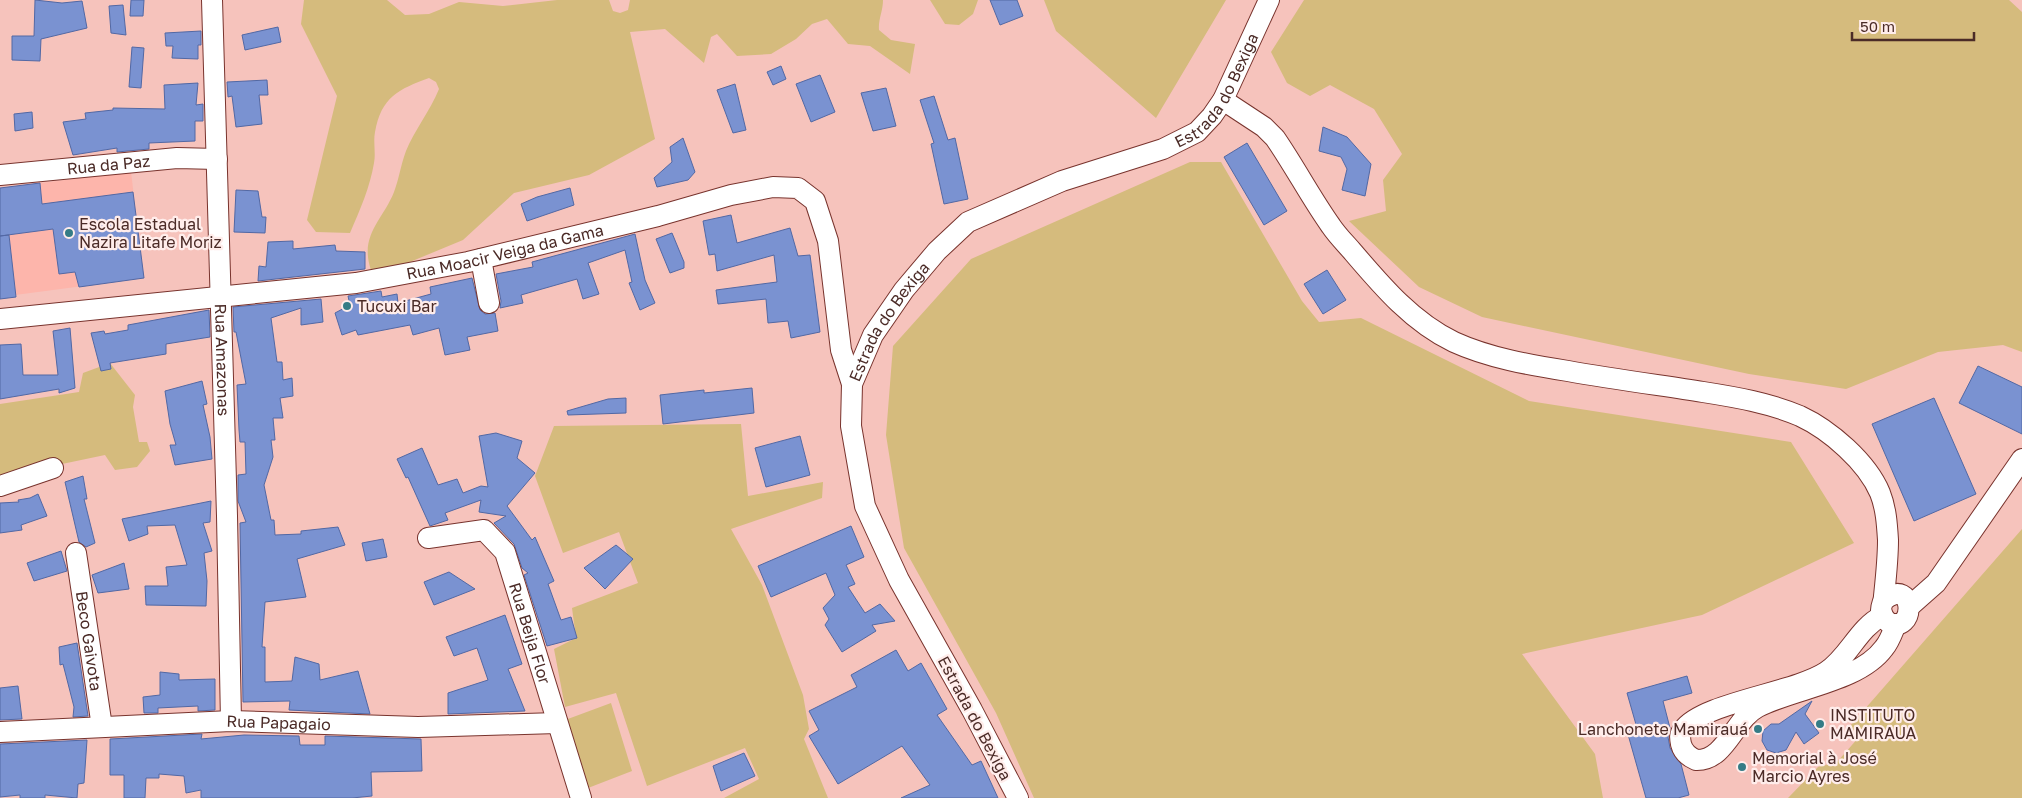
<svg xmlns="http://www.w3.org/2000/svg" width="2022" height="798" viewBox="0 0 2022 798" font-family="'Golos Text',sans-serif">
<style>
.built{fill:#fdb5ab}
.green{fill:#d5bb7d}
.building{fill:#7a92d1;stroke:#5268a4}
.lines{fill:none;stroke-linecap:round;stroke-linejoin:round}
.minor-casing{stroke:#78332d;stroke-width:22}
.minor{stroke:#fff;stroke-width:20}
.poi-dot{fill:#357c86;stroke:#ffedeb;stroke-width:2}
.labels{text-anchor:middle;dominant-baseline:central;stroke-width:4.5;stroke-linejoin:round;paint-order:stroke}
.street-label{font-size:16px;fill:#4b2b27;stroke:#ffedeb}
.poi-label{font-size:16px;fill:#4b2b27;stroke:#ffedeb;text-anchor:start}
</style>
<rect width="100%" height="100%" fill="#f6c3bc"/>
<path class="built" d="M131 172 144 278 0 297V188Z"/>
<path class="green" d="M304 0H387L405 15 429 14 459 2 503 6 557 0H609L613 11 620 13 628 10 630 0H883C883 11 878 20 879 30L891 40 915 44 910 74 870 46 848 44 827 19 812 24 796 39 771 54 737 56 717 34 711 37 704 63 665 29 630 32 655 139 589 175 514 193 463 240 393 269 371 270C359 235 383 220 394 192 399 179 401 164 406 151 414 131 430 111 439 89L436 82 429 78C399 89 381 97 375 132 373 142 376 153 374 163 370 187 360 210 350 233L316 232 307 220 337 96 301 24Z
M930 0H978L973 14 959 25 945 24Z
M1044 0H1226L1156 118 1056 31Z
M1304 0H2009L2022 12V352L2003 345 1938 352 1846 389 1749 374 1482 317 1419 287 1349 221 1386 211 1383 180 1402 154 1374 109 1330 85 1310 96 1287 83 1271 52Z
M1190 162H1221L1302 301 1319 322 1361 318 1529 401 1791 442 1854 543 1702 615 1522 654 1595 754 1603 798H1034L996 713 904 548 886 435 893 346 971 259Z
M110 363 135 395 133 407 139 442H147L150 451 137 467 115 470 105 455 0 477V404L79 392 83 373Z
M741 424 748 496 823 482 822 498 731 529 762 585 803 695 809 729 804 739 828 798H724L759 779 745 748 647 786 616 693 565 707 554 649 576 638 572 608 638 583 619 532 563 553 535 476 554 426Z
M2022 529V798H1788L1818 767 1837 762 1859 737 1850 726Z
M611 703 632 771 588 788 557 723Z"/>
<path class="building" d="M35 0 62 3 82 1 87 28 41 39 40 61 12 60V36H34Z
M131 0H144L143 16H130Z
M990 0H1017L1023 16 1000 25Z
M123 5 126 35 111 33 109 6Z
M278 27 281 42 245 50 242 35Z
M201 31V45H198V59L172 58 173 46H166L165 33Z
M132 47 144 48 141 88 129 87Z
M781 66 786 79 773 85 767 72Z
M820 75 835 112 811 122 796 84Z
M267 80 268 95H259L262 124 236 127 232 96 228 97 227 82Z
M198 83 196 105 203 104V121H195V141L149 143V149L117 152V148L73 155 63 122 86 119 85 113 113 110V108L165 109 164 85Z
M735 84 746 130 733 133 717 90Z
M886 88 896 126 873 131 861 93Z
M934 96 948 140 955 138 968 199 944 204 931 144 934 143 920 100Z
M32 112 33 128 15 131 14 114Z
M1323 127 1347 137 1371 164 1365 196 1342 190 1347 169 1341 157 1319 151Z
M683 138 695 172 688 180 657 187 654 178 672 162 670 147Z
M1247 143 1287 211 1264 225 1224 157Z
M40 183 42 204 133 192 144 278 79 287 75 272 59 274 53 229 0 236V188Z
M570 188 574 205 527 221 521 204 537 197Z
M236 190 258 191 262 217H266L265 233 234 232Z
M731 215 737 243 790 228 798 256 810 255 820 332 791 338 788 321 768 323 766 299 718 304 716 290 777 282 774 255 717 271 715 254 709 255 703 221Z
M672 233 684 262V268L670 273 656 239Z
M635 234 645 280 655 303 640 310 629 283 632 282 625 250 588 263 599 294 583 299 577 279 521 295 523 303 500 308 501 301 496 274 533 267 532 262Z
M9 235 16 297 0 299V236Z
M293 241V249L335 245 336 251 365 252V269L258 281 259 266 266 267 268 242Z
M1327 270 1346 300 1323 314 1304 284Z
M472 278 480 310 485 314 495 313 498 331 467 337 470 350 445 355 439 328 413 335 410 325 358 335 356 330 342 335 335 313 350 305 348 296 381 291 382 297 397 294 398 303 431 294 430 287Z
M321 299 323 322 301 325V308L271 318 277 362H282L283 380 292 378 293 396 280 398 283 418H273L275 440H271L273 457 264 485 271 520H274L275 535 301 534V531L338 527 345 545 297 559 306 597 265 602 262 647H265V682L292 681 295 657 319 664 320 680 358 671 370 714 289 710 290 701 243 702 240 523 246 522 238 501V475L246 474 245 442H240L239 430 237 385 246 384 236 332H234L233 307Z
M209 310 210 337 166 344V354L110 363 111 369 101 371 91 333 104 331 105 334 128 330V325Z
M70 328 75 388 59 393V389L0 399V345L21 344 23 375H58L53 331Z
M1978 366 2022 387V434L1959 403Z
M202 381 207 404 203 405 210 437 212 459 175 465 170 445H176L170 424 165 391Z
M752 388 754 413 663 424 660 395 704 390V393Z
M626 398V413L568 415 567 411 608 399Z
M1934 398 1976 494 1914 521 1872 424Z
M496 433 522 441 517 458 535 473 507 506 532 540 535 537 554 581 548 584 561 620 571 617 577 638 547 646 524 575 528 573 522 568 514 544 494 523 506 516 479 512 481 500 445 513 448 520 430 526 408 477 406 478 397 459 422 448 438 485 457 479 463 493 481 486 488 487 479 436Z
M800 436 810 475 766 487 755 448Z
M83 476 87 499H84L95 543 86 547 79 542 65 482Z
M38 494 47 516 21 525 22 530 0 533V503L19 502 18 500 30 498Z
M211 501 210 522 203 523 212 551 204 553 207 581 206 606 146 605 145 586H168L166 567 187 565 175 525 147 526 148 534 129 541 122 519Z
M851 526 864 557 846 565 855 584 848 587 865 613 880 604 895 621 872 625 876 631 842 652 825 625 829 619 823 608 835 595 826 573 771 597 758 566Z
M383 539 387 557 366 561 362 543Z
M616 545 633 559 605 589 584 568Z
M61 551 67 571 34 581 27 563Z
M124 563 129 589 98 593 92 575Z
M449 572 475 589 434 605 424 582Z
M505 615 522 664 508 669 525 711 448 714V693L488 680 477 648 454 656 446 637Z
M77 643 88 716 73 717 74 707 63 664 60 665 59 647Z
M896 650 908 671 921 663 947 709 937 715 972 765 981 761 998 798H901L930 785 902 746 838 784 809 736 819 730 809 711 857 687 851 675Z
M160 672 179 674V680L215 679V710L198 711V706L158 708V713H144L143 697 160 695Z
M1687 676 1692 693 1663 701 1670 728 1668 737 1670 748 1681 764 1689 795 1678 798H1646L1627 731 1637 728 1627 693Z
M18 686 22 719 0 720V688Z
M1812 701 1805 714 1819 733 1804 744 1796 732 1786 750 1776 753 1767 750 1762 741 1763 731 1771 724H1779Z
M202 734 201 739 244 735 299 736 300 745H325V736L421 739 422 771 371 772 372 796 352 798H201V790L186 793 184 776 159 774V778H146L145 798H124V775H110V739Z
M87 740 84 783 78 784 77 798 45 795V798H20V795L0 797V744Z
M744 753 755 776 721 791 713 766Z"/>
<g class="lines">
<g class="minor-casing">
<g id="minor">
<path id="s1" d="M212 0 227 516 231 721"/>
<path d="M1223 100 1264 127 1275 138C1295 167 1311 198 1331 226 1337 235 1345 243 1352 251 1381 285 1412 322 1454 342 1489 358 1530 365 1568 371 1613 379 1658 385 1703 392 1735 397 1770 403 1800 416 1830 430 1867 462 1880 493 1886 508 1887 524 1888 540 1888 559 1886 577 1884 596 1884 601 1881 605 1881 610 1882 614 1884 619 1888 622 1916 637 1916 575 1884 600"/>
<path id="s2" d="M0 175 177 158 217 159"/>
<path d="M481 259 489 303"/>
<path id="s3" d="M0 319 356 283 468 262 658 216 731 195 773 187 798 188 815 201 828 241 841 350 852 384"/>
<path d="M0 486 53 468"/>
<path id="s4" d="M428 538 484 530 505 552 581 798"/>
<path id="s5" d="M76 553 102 727"/>
<path d="M1910 606 1936 583 2022 459"/>
<path d="M1882 616C1858 628 1849 657 1826 672 1794 693 1701 703 1683 730 1679 734 1680 739 1681 744 1683 752 1689 757 1696 760 1726 761 1734 719 1758 707 1795 688 1859 682 1884 648 1890 641 1893 631 1896 624"/>
<path id="s6" d="M0 732 231 721 418 727 557 723"/>
<path id="s7" d="M1018 798 972 710 899 580 865 506 851 426 852 384 873 335 904 290 937 251 968 222 1062 181 1163 149 1197 132 1212 116 1223 100 1269 0"/>
</g>
</g>
<use href="#minor" class="minor"/>
</g>
<g class="poi-dot">
<circle cx="69" cy="233" r="5"/>
<circle cx="347" cy="306" r="5"/>
<circle cx="1820" cy="724" r="5"/>
<circle cx="1758" cy="729" r="5"/>
<circle cx="1742" cy="767" r="5"/>
</g>
<g class="labels">
<g class="street-label">
<text stroke="none"><textPath href="#s7" startOffset="946">Estrada do Bexiga</textPath></text>
<text stroke="none"><textPath href="#s2" startOffset="109">Rua da Paz</textPath></text>
<text stroke="none"><textPath href="#s3" startOffset="510">Rua Moacir Veiga da Gama</textPath></text>
<text stroke="none"><textPath href="#s7" startOffset="526">Estrada do Bexiga</textPath></text>
<text stroke="none"><textPath href="#s1" startOffset="360">Rua Amazonas</textPath></text>
<text stroke="none"><textPath href="#s4" startOffset="172">Rua Beija Flor</textPath></text>
<text stroke="none"><textPath href="#s5" startOffset="89">Beco Gaivota</textPath></text>
<text transform="translate(975 718) rotate(62)">Estrada do Bexiga</text>
<text stroke="none"><textPath href="#s6" startOffset="279">Rua Papagaio</textPath></text>
</g>
<g class="poi-label">
<text x="79" y="224">Escola Estadual<tspan x="79" dy="18">Nazira Litafe Moriz</tspan></text>
<text x="357" y="306">Tucuxi Bar</text>
<text x="1830" y="715">INSTITUTO<tspan x="1830" dy="18">MAMIRAUA</tspan></text>
<text x="1748" y="729" text-anchor="end">Lanchonete Mamirauá</text>
<text x="1752" y="758">Memorial à José<tspan x="1752" dy="18">Marcio Ayres</tspan></text>
</g>
</g>
<path d="M1852 32v8h122v-8" fill="none" stroke="#4b2b27" stroke-width="2.5"/>
<text x="1860" y="32" font-size="15" fill="#4b2b27" stroke="#ffedeb" stroke-width="4" paint-order="stroke">50 m</text>
</svg>
